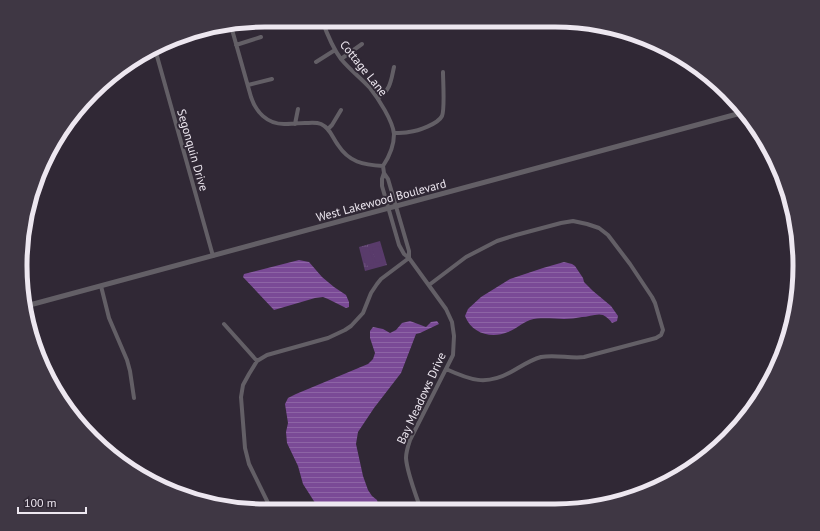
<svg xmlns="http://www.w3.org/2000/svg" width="820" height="531" viewBox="0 0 820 531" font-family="'PT Sans',sans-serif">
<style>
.grass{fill:url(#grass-tufts)}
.wetland{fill:url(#wetland-marsh)}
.pitch{fill:#593b6b}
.water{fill:url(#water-rules)}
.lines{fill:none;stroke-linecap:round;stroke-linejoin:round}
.minor{stroke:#635f66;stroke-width:4}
.tertiary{stroke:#635f66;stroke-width:5}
.labels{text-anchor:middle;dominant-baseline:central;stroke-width:4;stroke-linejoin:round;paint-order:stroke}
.street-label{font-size:12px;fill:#ede7f0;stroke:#302835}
.rim{fill:none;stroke:#ede7f0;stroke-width:5}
</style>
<defs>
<pattern id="grass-tufts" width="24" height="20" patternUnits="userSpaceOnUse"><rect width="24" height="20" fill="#593b6b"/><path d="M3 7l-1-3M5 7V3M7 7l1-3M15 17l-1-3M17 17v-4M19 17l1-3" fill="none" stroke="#715780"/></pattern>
<pattern id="wetland-marsh" width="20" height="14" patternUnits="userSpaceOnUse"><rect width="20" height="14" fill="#593b6b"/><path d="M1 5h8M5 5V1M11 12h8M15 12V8" fill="none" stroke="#715780"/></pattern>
<pattern id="water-rules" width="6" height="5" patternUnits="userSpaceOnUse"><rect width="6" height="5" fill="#7a4a96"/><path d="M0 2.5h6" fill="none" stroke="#8d64a5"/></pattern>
</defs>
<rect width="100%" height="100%" fill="#302835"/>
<path class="grass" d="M380 241 387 265 365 271 359 247Z"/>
<path class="wetland" d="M770 151 775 157 789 209 785 204Z"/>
<path class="pitch" d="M379 246 383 261 376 263 372 248Z
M369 248 374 264 366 266 362 250Z"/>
<path class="water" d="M299 260 309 262 322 277 334 287 346 295 349 302V307L346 308 328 299 323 297 315 298 274 310 243 277 244 274Z
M564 262 572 264 575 266 583 278 584 282 593 291 611 306 618 316 617 321 612 323C610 320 607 317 603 315 597 313 588 317 582 317 576 318 570 319 564 319 553 319 541 317 530 320 522 323 516 329 508 332 492 339 472 334 465 316L468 309 481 297 510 279 543 268Z
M410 321 426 327 431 322 437 321 439 324 420 333 416 334 401 373 374 408 358 432 356 444 363 476 368 490 372 496 377 500 380 510 319 509 303 484 298 466 287 443 286 432 288 423 285 404 288 398 296 394 368 364 373 359 375 353 370 338V331L373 327 383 329 390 333 396 330 402 323Z"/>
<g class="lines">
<path class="minor" d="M322 20C327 34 332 47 341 59 350 70 361 78 370 88 378 98 393 121 394 134 394 145 389 157 383 166L384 173 388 179 409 251V258
M307 23 315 20
M231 26 251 97C256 112 267 124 284 124 291 124 298 123 305 123 310 123 316 122 321 124 330 128 332 137 338 145 349 162 363 165 383 166
M236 45 261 37
M155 49 213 256
M341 59 362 44
M316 62 335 50
M248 85 272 79
M378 98C391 90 391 80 394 67
M295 124 298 109
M328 129 332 125 341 110
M394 133C399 133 404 133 409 132 418 131 438 124 442 116 445 109 443 81 443 72
M384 173 382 179V186L399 245 404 254 409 258 446 309 452 322 454 336 453 355 450 361 410 440C408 446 406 452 406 458 407 473 416 495 421 510
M429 285 466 257 497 241 516 235 561 223 573 221 587 224 599 228 608 235 630 264 652 297 655 303 663 330 661 335 656 338 584 357C570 359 556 354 541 357 530 360 520 367 511 372 486 386 470 380 446 369
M101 286 109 318 127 360 130 371 134 398
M224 324 257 361
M271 509 249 464 245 448 241 397 243 385 249 374 257 361 267 355 328 338 345 330 351 326 363 313 371 293 377 284 381 279 409 258"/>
<path class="tertiary" d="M26 306 741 113"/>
</g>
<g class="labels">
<g class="street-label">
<text transform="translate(364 68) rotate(51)">Cottage Lane</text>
<text transform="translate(193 150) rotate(74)">Segonquin Drive</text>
<text transform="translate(381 200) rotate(-15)">West Lakewood Boulevard</text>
<text transform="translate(421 398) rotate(-65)">Bay Meadows Drive</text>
</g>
</g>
<path d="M0 0H820V531H0ZM265 27H555A238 238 0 0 1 793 265V266A238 238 0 0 1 555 504H265A238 238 0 0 1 27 266V265A238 238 0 0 1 265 27Z" fill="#3f3744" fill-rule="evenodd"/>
<path class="rim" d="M265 27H555A238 238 0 0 1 793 265V266A238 238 0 0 1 555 504H265A238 238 0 0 1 27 266V265A238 238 0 0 1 265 27Z"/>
<path d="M18 507v6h68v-6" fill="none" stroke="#ede7f0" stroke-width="2"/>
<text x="24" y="507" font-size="12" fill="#ede7f0" stroke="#302835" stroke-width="3" paint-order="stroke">100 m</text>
</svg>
